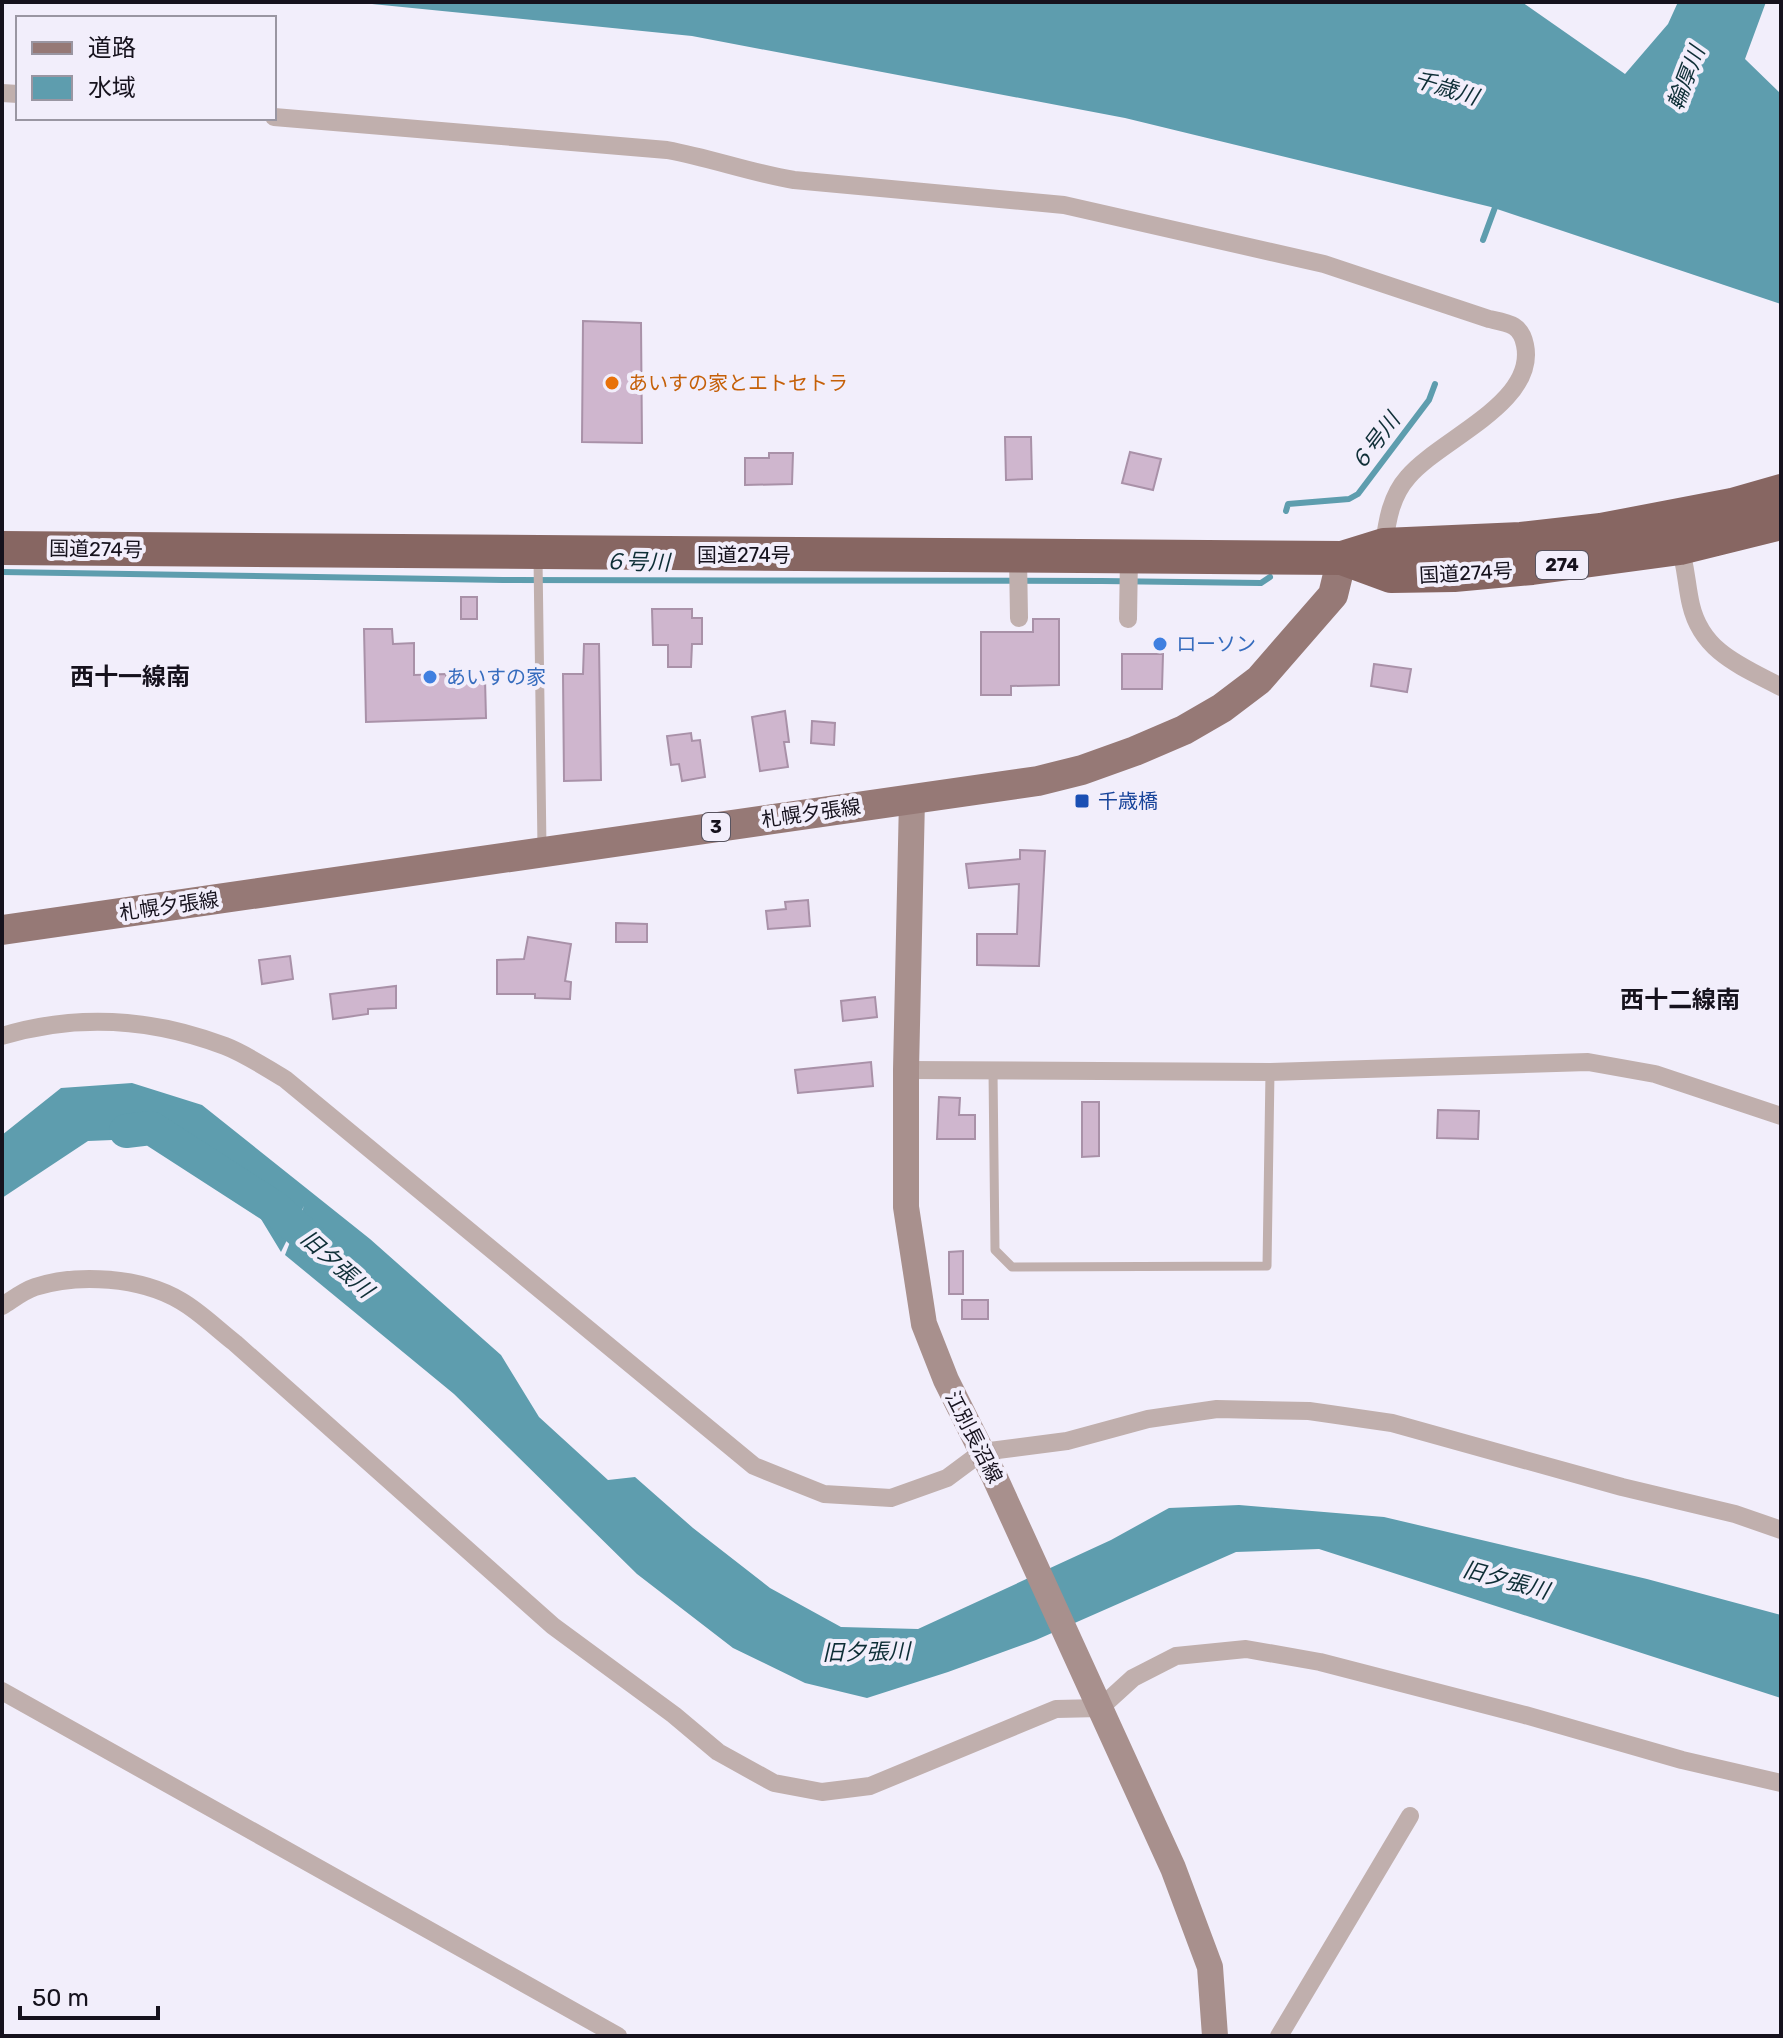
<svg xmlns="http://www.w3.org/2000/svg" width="1783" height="2038" viewBox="0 0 1783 2038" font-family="Rubik,'Noto Sans JP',sans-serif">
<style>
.water{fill:#5e9dae}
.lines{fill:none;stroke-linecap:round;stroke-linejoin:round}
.stream{stroke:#5e9dae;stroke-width:6}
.river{stroke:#5e9dae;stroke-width:34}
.building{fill:#cfb6ce;stroke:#a991a8;stroke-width:2}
.lane{stroke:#c0afad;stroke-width:9}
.street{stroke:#c0afad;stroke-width:18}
.secondary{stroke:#a8908d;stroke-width:26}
.primary{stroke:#967976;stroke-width:30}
.highway{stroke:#876662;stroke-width:34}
.food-dot{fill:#e8710a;stroke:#f2eefb;stroke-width:3}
.shop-dot{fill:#3f7fe0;stroke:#f2eefb;stroke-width:3}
.transit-dot{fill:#1a4fb4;stroke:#f2eefb;stroke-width:3}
.labels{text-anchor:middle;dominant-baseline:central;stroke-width:8;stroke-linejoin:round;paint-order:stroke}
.shield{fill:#f2eefb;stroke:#585460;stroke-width:2}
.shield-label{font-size:18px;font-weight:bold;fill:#16121d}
.food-label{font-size:20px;fill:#c56008;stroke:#f2eefb;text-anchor:start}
.street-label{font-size:20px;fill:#16121d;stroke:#f2eefb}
.shop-label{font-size:20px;fill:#366cbe;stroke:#f2eefb;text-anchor:start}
.transit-label{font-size:20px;fill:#164399;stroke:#f2eefb;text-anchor:start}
.water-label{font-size:22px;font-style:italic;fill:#0e2e36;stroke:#f2eefb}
.quarter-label{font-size:24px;font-weight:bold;fill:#16121d;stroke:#f2eefb}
</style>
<rect width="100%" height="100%" fill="#f2eefb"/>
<path class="water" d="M352 2H1522L1625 74 1668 24 1678 2H1766L1745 59 1781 94V304L1491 207 1125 118 692 36Z
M132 1083 202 1105 370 1239 501 1355 539 1417 608 1480 635 1477 693 1528 770 1588 841 1627 918 1629 1111 1540 1169 1508 1239 1505 1384 1517 1647 1579 1781 1615V1698L1319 1549 1236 1552 1036 1640 948 1672 867 1698 805 1683 733 1648 637 1574 454 1394 285 1255 304 1206 281 1252 227 1163 186 1137 88 1141 2 1198V1135L61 1088Z"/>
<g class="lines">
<path class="stream" d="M1483 240 1497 202
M1286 511 1288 504 1349 499 1358 494 1429 400 1435 384
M2 572 503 580 1102 581 1261 583 1270 577"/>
<path class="river" d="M126 1131 151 1128 275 1208 330 1258"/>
</g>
<path class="building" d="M583 321 641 323 642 443 582 442Z
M1005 437H1031L1032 479 1006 480Z
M1130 452 1161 459 1153 490 1122 483Z
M769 453H793L792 484 745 485V458H769Z
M461 597H477V619H461Z
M652 609H692V618H702V644H692L691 667H668V645H653Z
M1033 619H1059V685L1011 686V695H981V632H1033Z
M364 629H392L393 644 414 643V675L446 674V680L485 679 486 718 366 722Z
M584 644H599L601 780 564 781 563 674H583Z
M1122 654H1163L1162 689H1122Z
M1374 664 1411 669 1407 692 1371 686Z
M785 711 789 742H784L788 767 760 771 752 717Z
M812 721 835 723 834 745 811 743Z
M691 733 692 741 700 740 705 777 682 781 679 764 671 765 667 736Z
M1020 850 1045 851 1039 966 977 965V934H1017L1019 884 969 888 966 864 1020 859Z
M808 900 810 926 768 929 766 911 786 909 785 902Z
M616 923 647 924V942H616Z
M528 937 571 944 565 981 571 982 570 999 535 998V994H497V960L524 959Z
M290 956 293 979 262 984 259 960Z
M396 986V1008L368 1009V1014L333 1019 330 994Z
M875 997 877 1017 843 1021 841 1001Z
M871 1062 873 1086 798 1093 795 1070Z
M939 1097 960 1098 959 1115H975V1139H937Z
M1082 1102H1099V1156L1082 1157Z
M1438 1110 1479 1111 1478 1139 1437 1138Z
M963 1251V1294H949V1252Z
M962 1300H988V1319H962Z"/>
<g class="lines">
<path class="lane" d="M538 559 542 848
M993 1071 995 1250 1012 1267 1267 1266 1270 1072"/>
<path class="street" d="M2 93 18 94
M274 117 667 150C711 158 751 173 794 180L1064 205 1324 264 1489 319C1508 323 1521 324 1525 345 1537 403 1440 439 1408 477 1391 496 1387 521 1384 545
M1678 542C1686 562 1686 584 1691 605 1702 652 1741 666 1781 687
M1018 557 1019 618
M1128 619 1129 557
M2 1036C78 1013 151 1018 225 1046 246 1054 266 1068 285 1079L754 1466 824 1494 891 1498 947 1478 982 1452 1067 1441 1148 1419 1217 1409 1309 1411 1392 1423 1622 1487 1735 1514 1781 1530
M906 1070 1270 1072 1588 1062 1655 1074 1781 1116
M2 1306C12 1300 23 1291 35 1287 78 1273 141 1277 181 1301 200 1312 217 1329 235 1343L553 1626 674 1715 718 1752 774 1783 822 1792 870 1786 1056 1709 1100 1708 1133 1678 1176 1656 1246 1649 1320 1662 1525 1715 1682 1760 1781 1783
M2 1691 618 2036
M1279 2036 1410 1816"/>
<path class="secondary" d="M912 799 906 1070V1207L924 1324 946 1380 995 1478 1173 1868 1210 1967 1215 2036"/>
<path class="primary" d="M2 930 1038 781 1082 770 1135 751 1184 730 1222 708 1259 680 1333 595 1342 558"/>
<path class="highway" d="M2 548 1342 558 1384 545 1521 539 1601 530 1732 505 1781 491
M1342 558 1391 576 1454 575 1532 568 1680 548 1781 523"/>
</g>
<circle class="food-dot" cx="612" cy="383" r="8"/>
<g class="shop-dot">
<circle cx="1160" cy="644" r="8"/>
<circle cx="430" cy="677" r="8"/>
</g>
<rect class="transit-dot" x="1074" y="793" width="16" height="16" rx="4"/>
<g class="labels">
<g class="shield">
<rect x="1536" y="551" width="52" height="28" rx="6"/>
<rect x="702" y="813" width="28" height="28" rx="6"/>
</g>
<g class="shield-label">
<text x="1562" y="565">274</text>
<text x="716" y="827">3</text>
</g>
<g class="food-label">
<text x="628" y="383">あいすの家とエトセトラ</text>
</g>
<g class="street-label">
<text transform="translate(96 549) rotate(1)">国道274号</text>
<text x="744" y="555">国道274号</text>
<text transform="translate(1466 573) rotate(-3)">国道274号</text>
<text transform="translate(811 813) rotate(-8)">札幌夕張線</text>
<text transform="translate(169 906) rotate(-8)">札幌夕張線</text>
<text transform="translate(974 1437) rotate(63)">江別長沼線</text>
</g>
<g class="shop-label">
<text x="1176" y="644">ローソン</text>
<text x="446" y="677">あいすの家</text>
</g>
<g class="transit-label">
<text x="1098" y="801">千歳橋</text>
</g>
<g class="water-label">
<text transform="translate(1686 78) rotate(-69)">輪厚川</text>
<text transform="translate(1446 88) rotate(17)">千歳川</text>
<text transform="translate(1375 442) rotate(-53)">６号川</text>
<text transform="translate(637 562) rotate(1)">６号川</text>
<text transform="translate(337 1264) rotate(42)">旧夕張川</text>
<text transform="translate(1506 1580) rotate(15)">旧夕張川</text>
<text transform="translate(866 1652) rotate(-1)">旧夕張川</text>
</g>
<g class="quarter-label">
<text x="130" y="677">西十一線南</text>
<text x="1680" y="1000">西十二線南</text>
</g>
</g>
<rect width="1783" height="2038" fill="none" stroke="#16121d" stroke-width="8"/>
<rect x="16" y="16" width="260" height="104" fill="#f2eefb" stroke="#9a96a2" stroke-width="2"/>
<rect x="32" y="42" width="40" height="12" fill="#967976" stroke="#9a96a2" stroke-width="2"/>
<text x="88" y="56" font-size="24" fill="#16121d">道路</text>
<rect x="32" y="76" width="40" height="24" fill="#5e9dae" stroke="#9a96a2" stroke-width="2"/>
<text x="88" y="96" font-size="24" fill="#16121d">水域</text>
<path d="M20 2006v12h138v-12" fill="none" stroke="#16121d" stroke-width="4"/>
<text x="32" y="2006" font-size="24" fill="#16121d" stroke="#f2eefb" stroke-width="6" paint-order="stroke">50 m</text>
</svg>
